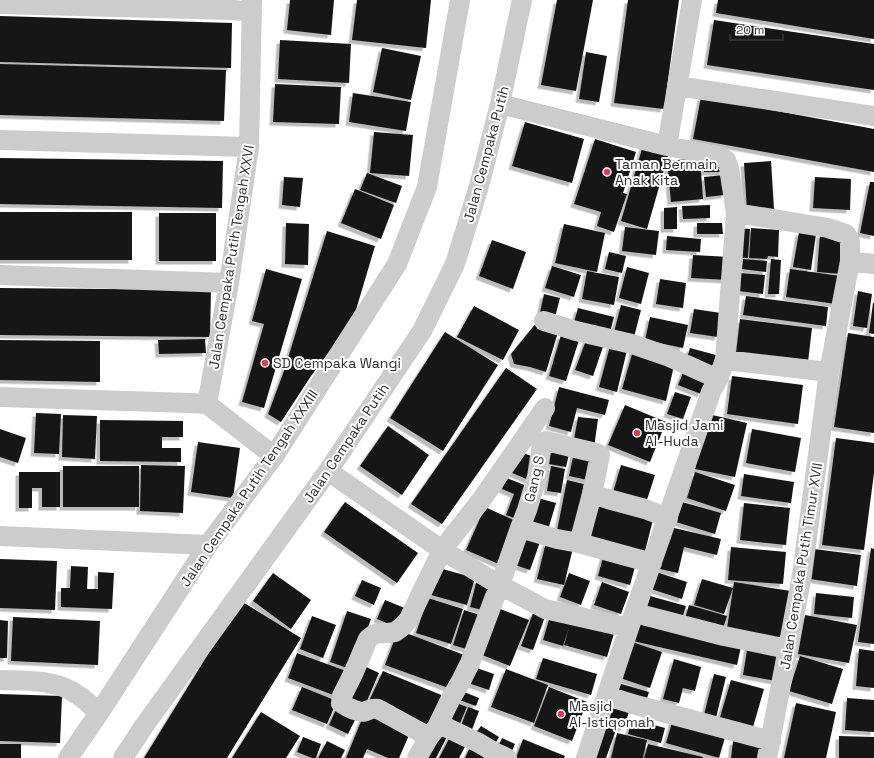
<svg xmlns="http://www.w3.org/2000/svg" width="874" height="758" viewBox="0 0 874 758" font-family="'Space Grotesk',sans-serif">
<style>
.building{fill:#161616;filter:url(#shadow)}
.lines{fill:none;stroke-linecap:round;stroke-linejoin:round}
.street{stroke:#ccc;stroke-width:20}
.poi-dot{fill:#da3c54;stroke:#fff;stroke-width:1.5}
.labels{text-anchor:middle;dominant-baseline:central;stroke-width:4;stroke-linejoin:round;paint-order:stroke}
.street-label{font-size:14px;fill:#2f2f2f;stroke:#fff}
.poi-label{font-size:14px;fill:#2f2f2f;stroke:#fff;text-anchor:start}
</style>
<defs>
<filter id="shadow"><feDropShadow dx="-3.5" dy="3.5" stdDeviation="0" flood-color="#0004"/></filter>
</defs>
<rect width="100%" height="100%" fill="#fff"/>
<path class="building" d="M290 0H334L331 35 287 30Z
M357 0H431L426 48 352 40Z
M557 0H593L576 91 541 85Z
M628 0H679L664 109 614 103Z
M718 0H874V39L716 13Z
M0 16 232 23 231 68 0 62Z
M714 20 874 44V90L707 65Z
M280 40 351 44 349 83 278 79Z
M382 48 421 56 411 100 373 92Z
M586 52 607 56 599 102 579 99Z
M0 64 226 70 224 121 0 115Z
M275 84 341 87 339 124 273 122Z
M353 93 411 102 406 131 349 122Z
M701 97 874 129V172L693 139Z
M525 122 584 139 572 183 512 166Z
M374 132 413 135 409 176 370 173Z
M595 139 636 152 623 193 627 194 614 232 597 226 601 212 574 204Z
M644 142 670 149 647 229 621 221Z
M0 158 223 161 222 208 0 204Z
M700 158 703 199 671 202 667 161Z
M771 161 774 209 747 211 744 163Z
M704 163H723V172H704Z
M367 173 402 186 396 203 360 190Z
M724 175 725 195 706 197 704 177Z
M284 177 303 178 300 207 282 205Z
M815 177 851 179 850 210 813 208Z
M870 182H874V236L860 233Z
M355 189 394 205 381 239 341 223Z
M710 205V218L683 219 682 206Z
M677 207V229H664V208Z
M0 212H132V260H0Z
M159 213H216V261H159Z
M286 223 309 224 308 265 285 264Z
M697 223H722L723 234H697Z
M564 224 605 233 597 272 555 263Z
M625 227 659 231 656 255 622 251Z
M736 228 750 229 748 258 734 257Z
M751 228 779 230 778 257 768 256 767 259 749 258Z
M327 231 375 246 353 320 311 376 281 422 268 414 284 371Z
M799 232 816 234 811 270 793 267Z
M820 234 845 236 842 274 817 272Z
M667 236 701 239 700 252 666 250Z
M492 240 526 252 513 289 479 276Z
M609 252 626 256 622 273 605 269Z
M693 255 730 257 728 280 691 278Z
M743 259 767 261 766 272 742 269Z
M771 259 781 260 779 294H768Z
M552 266 581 275 574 297 545 288Z
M627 267 649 273 641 304 619 298Z
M266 269 302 279 264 408 242 402 264 324 252 321Z
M790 269 840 276 836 304 786 297Z
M587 271 619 277 614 305 582 299Z
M740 273 765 275 763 294 738 291Z
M660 279 686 283 683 308 656 304Z
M0 288 211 290 210 337 0 335Z
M858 291 872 294 867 328 853 326Z
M544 294 560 298 554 321 539 317Z
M746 296 828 307 826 326 743 315Z
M873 303H874V334L869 333Z
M621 305 641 310 633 341 613 336Z
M474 306 519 330 503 360 457 337Z
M578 308 614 317 609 336 573 326Z
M694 309 721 313 718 337 690 333Z
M650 317 688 325 683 348 645 340Z
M740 319 812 328 808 362 736 353Z
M537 322 559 329 546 372 530 367 514 364 511 354Z
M445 332 498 365 443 451 390 418Z
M848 333 874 337V433L834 427Z
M561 335 579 340 566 381 549 376Z
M588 335 605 341 593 376 575 370Z
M205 339 206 353 159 354 158 340Z
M0 340 100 341V382L0 380Z
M611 342 628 346 617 392 599 387Z
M634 347 675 361 666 401 622 389Z
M690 348 716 355 711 371 685 364Z
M506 368 537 389 442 524 411 504Z
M685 368 708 377 701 394 678 385Z
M732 376 803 385 798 424 727 414Z
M559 387 609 400 605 415 577 408 571 432 549 426Z
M675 392 691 397 683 419 667 414Z
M625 405 666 422 650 462 608 445Z
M36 413 61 414 59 454 34 453Z
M708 414 747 423 735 477 695 469Z
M63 415 97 416 95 459 62 457Z
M578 417 598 419 594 448 573 445Z
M100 420 183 421V437H162V448H181V462L100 461Z
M388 426 429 455 402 495 360 466Z
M0 429 26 438 18 463 0 457Z
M752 429 801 438 795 472 746 463Z
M836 438 874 443V473L864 550 822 545Z
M198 442 240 448 233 498 191 492Z
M546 445 570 450 566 467 543 463Z
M574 452 597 457 592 481 569 476Z
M523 453 537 458 531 481 510 472Z
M141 465 185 466 183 513 140 511Z
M621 465 655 475 645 506 612 496Z
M63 466H139V507H63Z
M551 466 565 469 561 493 547 491Z
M19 472H60V507H42V488H32V508H19Z
M695 472 735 485 726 511 687 498Z
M744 474 794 482 791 503 741 496Z
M507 478 532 488 519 520 506 515 514 494 502 489Z
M567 480 584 484 572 540 556 536Z
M538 498 556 503 548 530 530 525Z
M595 501 654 516 644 555 584 539Z
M345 502 418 553 397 583 324 532Z
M682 502 721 513 715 534 676 522Z
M744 503 790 508 786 545 740 540Z
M485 507 520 523 501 565 466 550Z
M670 527 721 539 717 555 684 547 678 573 660 569Z
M521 536 540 542 530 570 512 564Z
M546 542 573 548 564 585 537 579Z
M731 547 786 552 783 584 728 580Z
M871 548 874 549V644L858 642Z
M814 549 861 555 857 586 810 579Z
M604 554 636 563 630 585 598 576Z
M0 559 57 561 55 610 0 608Z
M71 566 88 567 87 589H98V572L114 573 112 609 61 607V588H70Z
M439 568 475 578 467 605 431 595Z
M656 572 687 582 682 599 651 589Z
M273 573 311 600 291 629 253 601Z
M569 573 590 581 581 605 560 597Z
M477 579 494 583 487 611 470 607Z
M702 579 733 588 724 614 694 605Z
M362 580 381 588 374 605 355 596Z
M602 582 629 592 621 614 594 605Z
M734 582 791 591 782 644 726 635Z
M816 593 854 597 852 618 814 614Z
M650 596 686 606 681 622 646 613Z
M428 598 463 609 451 644 416 633Z
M385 600 407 609 399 628 377 619Z
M241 601 301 638 227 758H144Z
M689 605 727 616 722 632 684 622Z
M495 607 529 620 510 666 477 653Z
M464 610 483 616 473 651 453 645Z
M347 611 371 619 353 670 330 662Z
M533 613 545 617 533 650 521 646Z
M805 615 857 625 849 663 798 654Z
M312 616 336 625 323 658 300 649Z
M550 616 571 622 563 646 543 640Z
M13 617 100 621 98 665 11 661Z
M572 618 615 630 607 657 564 645Z
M639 618 742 642 737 665 633 641Z
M0 620 8 621 7 658H0Z
M398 630 467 656 454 690 385 665Z
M632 642 662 652 650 688 620 678Z
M748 644 781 650 776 681 743 675Z
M859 649 874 651V688L856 686Z
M297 653 346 671 336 696 288 678Z
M800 656 843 669 832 704 789 691Z
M543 658 597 674 591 695 536 679Z
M674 659 701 667 695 691 683 688 679 703 663 699Z
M360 664 379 673 364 708 344 699Z
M471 666 494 674 489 690 465 682Z
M506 669 548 685 534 723 491 707Z
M383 671 446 697 433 728 369 701Z
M714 674 726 677 715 722 703 719Z
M731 680 764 689 751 734 718 724Z
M618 683 649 692 645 705 615 695Z
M302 687 337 701 327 724 292 710Z
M549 687 587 702 572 741 534 726Z
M457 689 479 698 476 706 454 698Z
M0 694 62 696 60 743 0 741Z
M847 698 874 700V732L845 730Z
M611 699 631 705 624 728 604 722Z
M454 702 467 707 457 730 444 724Z
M796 703 836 712 826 758H784Z
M338 705 358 714 348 734 329 725Z
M468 707 479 711 470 735 459 731Z
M261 712 300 736 286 758H232Z
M364 714 410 733 399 758H388L367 749 363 758H346Z
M632 719 665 728 661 743 628 734Z
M673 719 726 734 719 758 666 743Z
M600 721 617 727 606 758H587Z
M481 726 499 737 492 749 473 737Z
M441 728 449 733 436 758H427Z
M452 733 468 741 459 758H439Z
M617 733 647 740 643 758H611Z
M839 736 874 737V758H839Z
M303 737 321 744 316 758H312L297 752Z
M502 738 515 744 509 758 496 751Z
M523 739 565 756 564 758H516Z
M327 741 345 750 341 758H318Z
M733 741 763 746 761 758H731Z
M0 744H21V758H0Z
M648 744 703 757V758H644Z
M471 745 487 758H465Z"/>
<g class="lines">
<path class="street" d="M252 0 249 147 229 283 207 404 274 456
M0 4 233 10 252 12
M677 86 874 116
M500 104 667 146 718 156 726 160 729 168 736 213 725 360 718 379 711 392 629 628 586 758
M0 140 249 147
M667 146 692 0
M736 213 828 228 846 234 850 241V261L829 372 802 575 767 758
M850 261 874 264
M0 275 229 283
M544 321 576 331 632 344 667 356 718 379
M725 360 829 372
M0 397 190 403 207 404
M328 471 442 550 496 583 545 609 629 628
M520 528 557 539 579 543
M0 536 208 545
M652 563 579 543 592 494 608 499 645 509 668 518
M635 613 724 636 788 649
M0 680C26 681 56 679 78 695 86 700 92 707 99 713
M607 696 636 705 771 741
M439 724 479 743 494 752 507 758
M429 737 378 709C371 708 372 709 366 711 359 714 347 707 341 703L342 696 353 674 368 639 373 635 379 633H388L395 632 403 626 409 619 442 550 482 499 545 408
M68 758 99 713 208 545 274 456 397 264 427 187 460 0
M123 758 144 726 328 471 422 331 455 264 479 186 500 104 522 0
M417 758 429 737 437 727 450 700 461 681 470 663 494 599 500 585 520 528 527 510 537 477 542 444 544 442 546 441 596 453 600 455 592 494"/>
</g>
<g class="poi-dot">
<circle cx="607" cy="172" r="4"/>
<circle cx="265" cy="363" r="4"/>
<circle cx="637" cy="433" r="4"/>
<circle cx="561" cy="714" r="4"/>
</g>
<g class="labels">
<g class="street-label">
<text transform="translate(486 154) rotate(-75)">Jalan Cempaka Putih</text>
<text transform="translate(231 257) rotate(-81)">Jalan Cempaka Putih Tengah XXVI</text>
<text transform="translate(346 443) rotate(-56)">Jalan Cempaka Putih</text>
<text transform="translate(534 479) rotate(-77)">Gang S</text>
<text transform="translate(249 488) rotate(-56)">Jalan Cempaka Putih Tengah XXXIII</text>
<text transform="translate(801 566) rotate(-81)">Jalan Cempaka Putih Timur XVII</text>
</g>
<g class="poi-label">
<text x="615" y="164">Taman Bermain<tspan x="615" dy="16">Anak Kita</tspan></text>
<text x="273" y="363">SD Cempaka Wangi</text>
<text x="645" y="425">Masjid Jami<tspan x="645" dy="16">Al-Huda</tspan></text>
<text x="569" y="706">Masjid<tspan x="569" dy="16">Al-Istiqomah</tspan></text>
</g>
</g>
<path d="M730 34v6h53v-6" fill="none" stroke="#2f2f2f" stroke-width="2"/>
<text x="736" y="34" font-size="12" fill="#2f2f2f" stroke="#ffffff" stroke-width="3" paint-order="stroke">20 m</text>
</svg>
